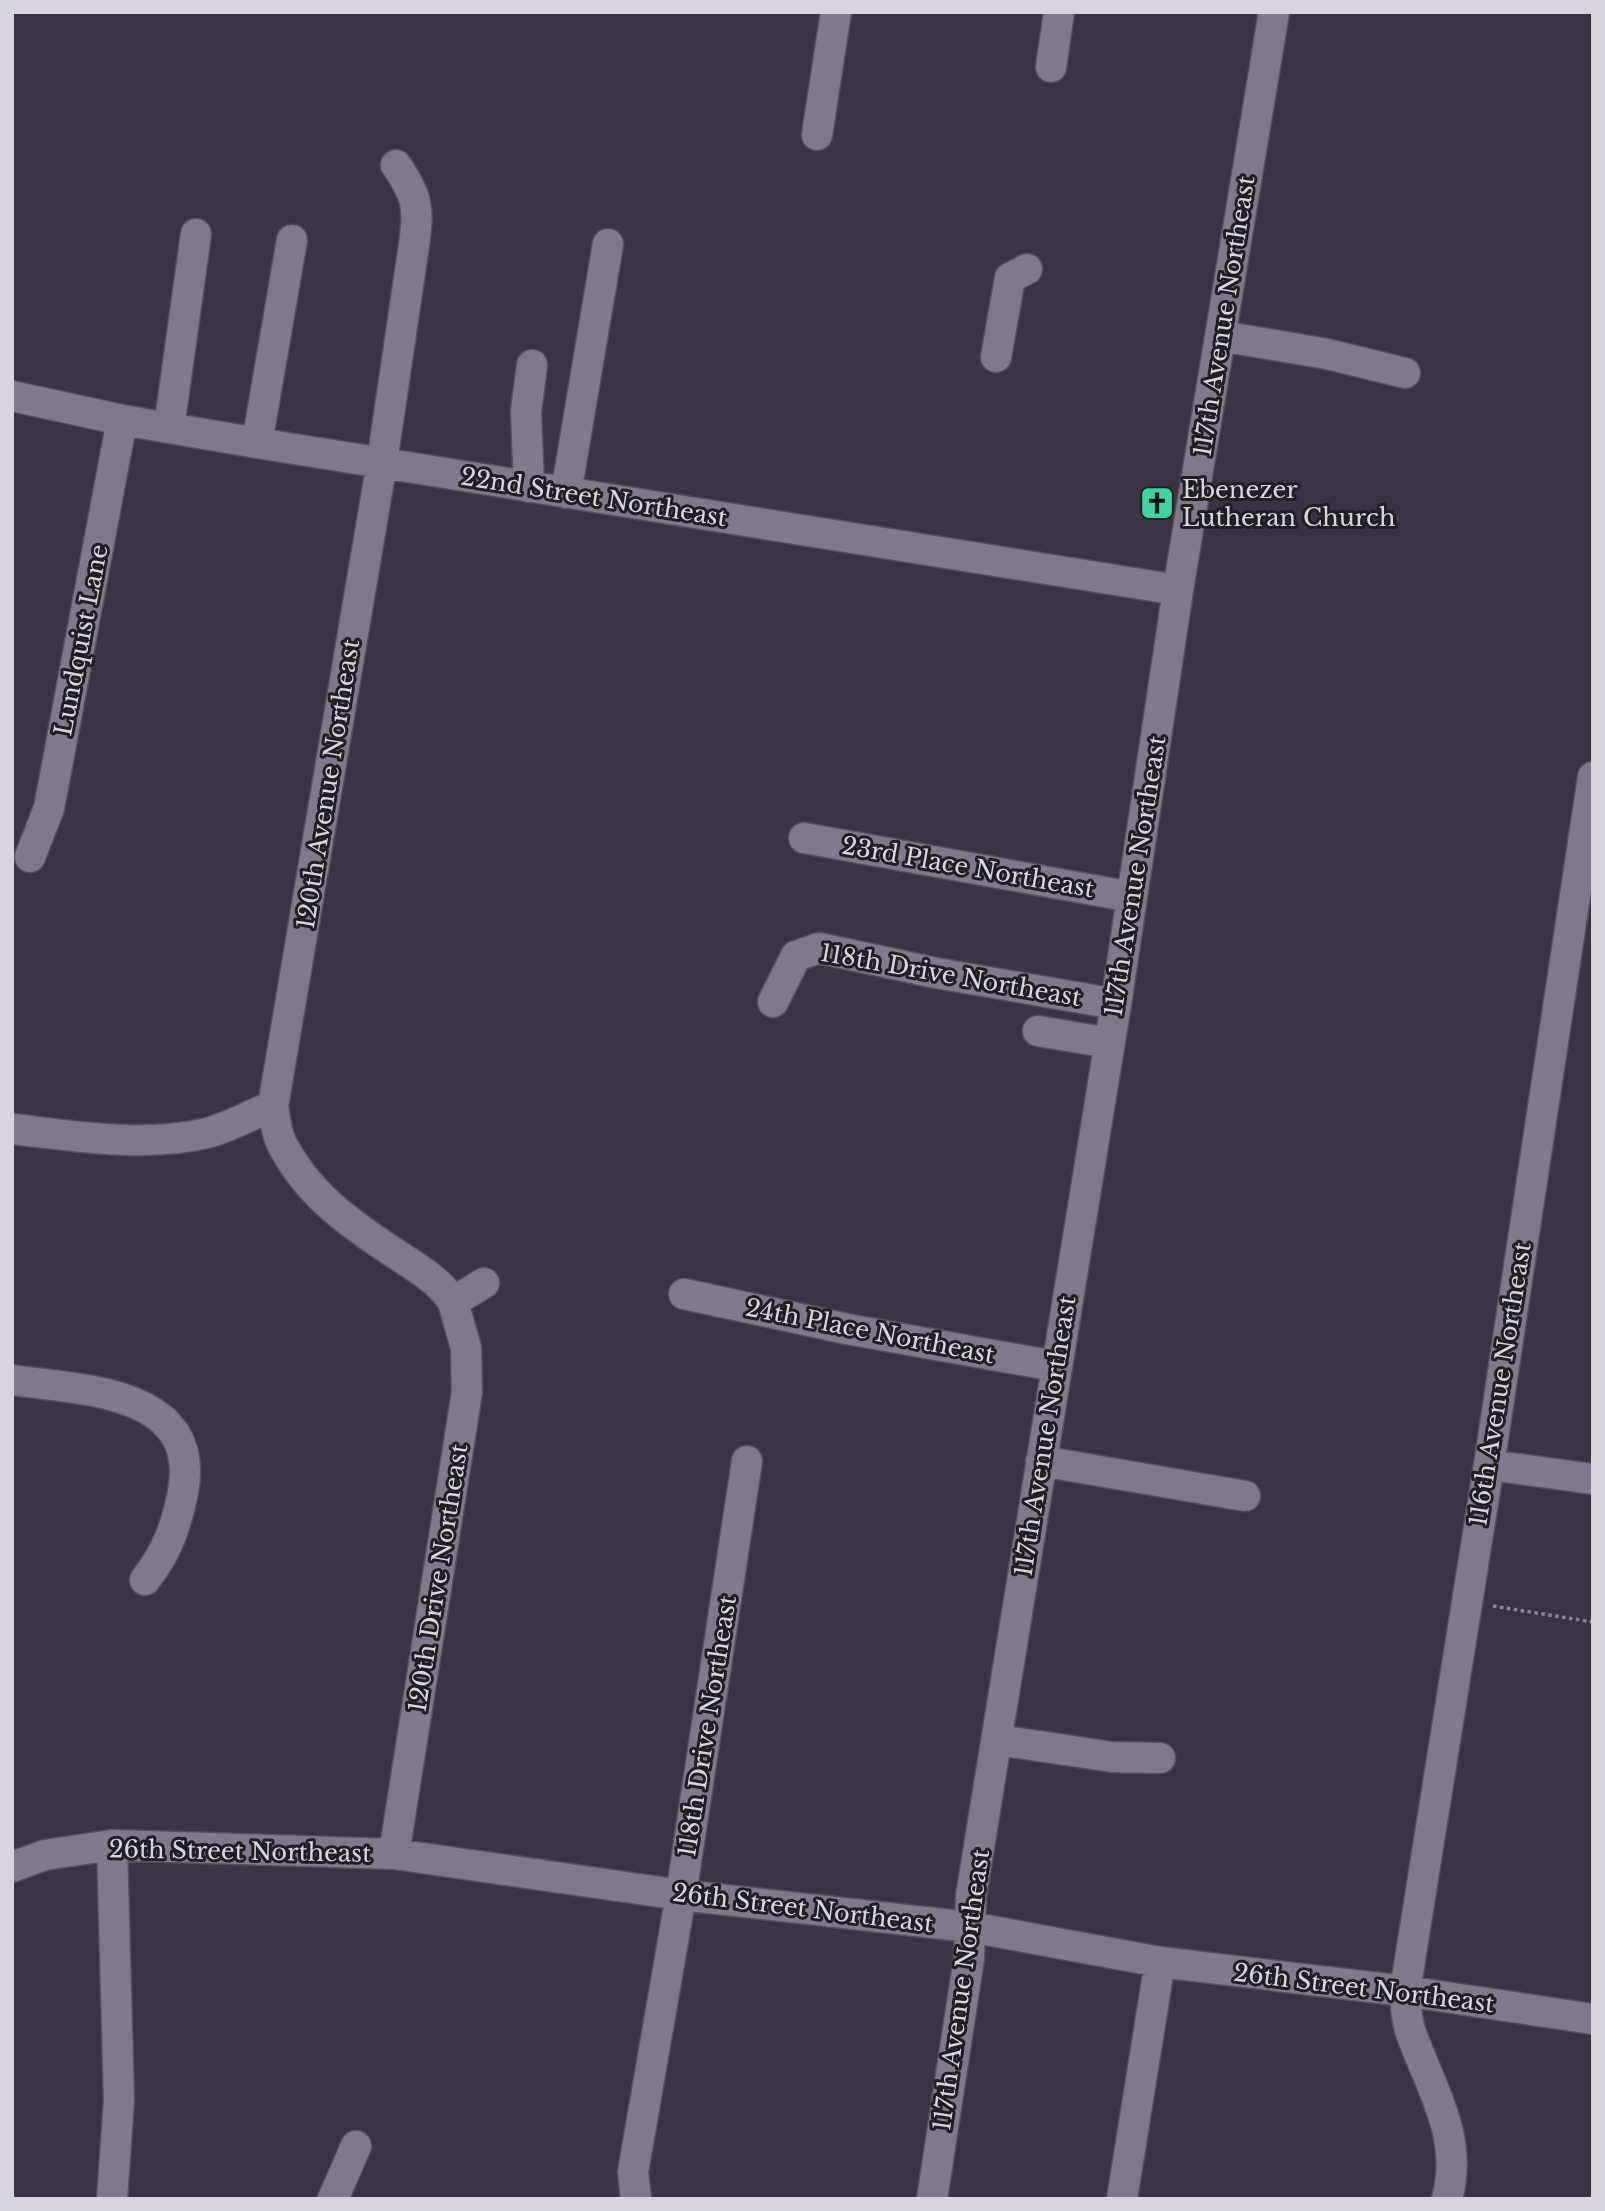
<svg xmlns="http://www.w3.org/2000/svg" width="1605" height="2211" viewBox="0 0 1605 2211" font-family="'Libre Baskerville',serif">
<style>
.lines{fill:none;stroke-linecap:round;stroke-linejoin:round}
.minor-casing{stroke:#554f5c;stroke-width:33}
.path{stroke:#8c8693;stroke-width:3.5;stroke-dasharray:3.5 3.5;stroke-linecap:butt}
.minor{stroke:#80798b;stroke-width:30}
.labels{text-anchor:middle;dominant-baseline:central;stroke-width:6;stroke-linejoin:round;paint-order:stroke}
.street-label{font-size:24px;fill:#d9d5df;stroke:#201d24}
.poi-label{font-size:24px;fill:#d9d5df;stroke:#201d24;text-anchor:start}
</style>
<rect width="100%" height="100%" fill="#3a3343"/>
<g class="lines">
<g class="minor-casing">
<path id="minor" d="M1051 67 1059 12
M817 135 836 12
M1221 336 1327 354 1405 373
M996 357 1010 278 1027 269
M12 396 122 420 257 443 1178 590
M169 428 196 234
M257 443 292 240
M529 487 526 412 532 365
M566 493 608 244
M804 838 1132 897
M30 857 49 808 122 420
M773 1002 796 956 819 948 936 973 1116 1004
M1038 1031 1109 1043
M273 1106 382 462 414 245C419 208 418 197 396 165
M12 1129C76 1136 144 1148 207 1133 230 1127 252 1114 273 1106 275 1117 276 1132 281 1142 306 1193 350 1224 396 1254 417 1268 439 1280 453 1302L484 1283
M684 1294 847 1329 1055 1366
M12 1380C82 1390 202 1390 183 1492 176 1527 167 1552 145 1580
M1041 1461 1245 1496
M1489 1465 1593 1479
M998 1740 1112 1757 1160 1758
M112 1845 119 2100 112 2199
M394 1854 467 1392 466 1348 453 1302
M12 1867 45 1855 112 1845 394 1854 681 1895 970 1927 1160 1962 1405 1991 1593 2019
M333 2199 356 2146
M636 2199 633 2172 681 1895 747 1461
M932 2199 969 1958 971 1896 1116 1004 1178 590 1274 12
M1122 2199 1160 1962
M1447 2199C1464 2137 1431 2089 1411 2033 1406 2020 1406 2005 1405 1991L1489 1465 1593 777"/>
</g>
<path class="path" d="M1493 1606 1593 1622"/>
<use href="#minor" class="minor"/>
</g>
<defs>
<g id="church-square" transform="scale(1.75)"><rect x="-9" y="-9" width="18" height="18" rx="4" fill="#40d4a2" stroke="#201d24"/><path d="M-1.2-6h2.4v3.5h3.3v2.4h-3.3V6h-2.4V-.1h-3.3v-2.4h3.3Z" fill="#111"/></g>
</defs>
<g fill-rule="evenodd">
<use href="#church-square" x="1157" y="503"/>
</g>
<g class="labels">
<g class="street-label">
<text transform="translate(1224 316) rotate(-81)">117th Avenue Northeast</text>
<text transform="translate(594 497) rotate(9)">22nd Street Northeast</text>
<text transform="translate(81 640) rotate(-79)">Lundquist Lane</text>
<text transform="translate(328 784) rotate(-81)">120th Avenue Northeast</text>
<text transform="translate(968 867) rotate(10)">23rd Place Northeast</text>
<text transform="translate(1135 876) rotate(-81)">117th Avenue Northeast</text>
<text transform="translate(951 975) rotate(10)">118th Drive Northeast</text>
<text transform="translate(870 1331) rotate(11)">24th Place Northeast</text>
<text transform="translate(1500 1384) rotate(-81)">116th Avenue Northeast</text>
<text transform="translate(1045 1436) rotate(-81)">117th Avenue Northeast</text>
<text transform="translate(438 1578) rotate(-81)">120th Drive Northeast</text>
<text transform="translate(707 1726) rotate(-81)">118th Drive Northeast</text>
<text transform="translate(240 1851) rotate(1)">26th Street Northeast</text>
<text transform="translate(803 1908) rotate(7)">26th Street Northeast</text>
<text transform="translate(1364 1988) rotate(7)">26th Street Northeast</text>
<text transform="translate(961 1990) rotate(-82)">117th Avenue Northeast</text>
</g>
<g class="poi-label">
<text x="1182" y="489">Ebenezer<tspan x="1182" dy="28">Lutheran Church</tspan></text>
</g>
</g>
<rect width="1605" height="2211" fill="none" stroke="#d9d5df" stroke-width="28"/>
</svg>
